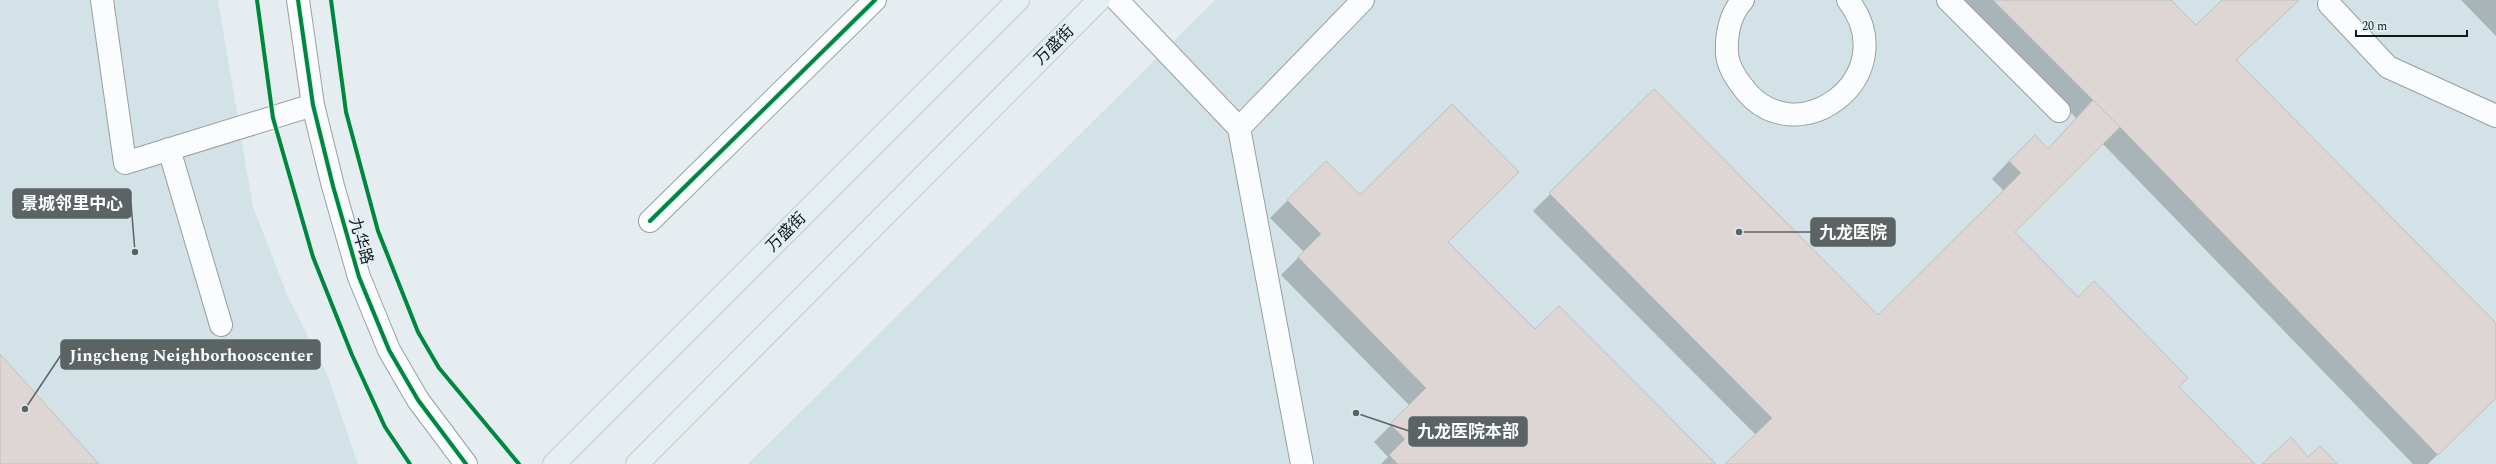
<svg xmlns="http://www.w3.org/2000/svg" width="2496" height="464" viewBox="0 0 2496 464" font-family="Spectral,'Noto Sans SC',serif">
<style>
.built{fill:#d2e2e6}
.shadow{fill:#0003}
.building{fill:#ddd6d4;stroke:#bebfc0}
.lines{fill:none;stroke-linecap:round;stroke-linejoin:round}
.minor-casing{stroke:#9aa0a2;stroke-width:24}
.major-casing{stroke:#c6cacb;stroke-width:24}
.minor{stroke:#fbfcfd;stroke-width:22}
.major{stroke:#e5eef1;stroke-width:22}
.cycleway-casing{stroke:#e1f0f4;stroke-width:6}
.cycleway{stroke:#00873e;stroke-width:4}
.labels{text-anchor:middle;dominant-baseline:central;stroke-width:3;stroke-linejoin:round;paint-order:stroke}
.street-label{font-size:16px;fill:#121819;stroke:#e1f0f4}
.leader{fill:none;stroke:#5c6364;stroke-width:1.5}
.callout-dot{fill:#5c6364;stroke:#e1f0f4;stroke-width:1.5}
.callout{fill:#5c6364;stroke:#5c6364;stroke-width:1.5}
.callout-label{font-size:17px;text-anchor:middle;font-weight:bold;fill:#fff}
</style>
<rect width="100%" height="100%" fill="#e5edf0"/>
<path class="built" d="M0 0H218L253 207 288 297 327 374 358 464H0Z
M1215 0H2496V464H748Z"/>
<path class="shadow" d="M1959 0H2169L2196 26 2224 0H2299L2235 60 2496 324V398L2428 464H2413L2102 143 2014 232 2078 298 2178 387 2253 464H1727L1756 435 1533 211 1654 91 1878 317 2004 191 1992 179 2009 161 2048 149 2076 118Z
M2461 0H2496V36Z
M1326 162 1360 197 1447 242 1535 331 1715 464H1381L1388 457 1374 442 1410 406 1281 275 1304 252 1270 218Z"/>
<path class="building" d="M1993 0H2171L2196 25 2222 0H2299L2236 60 2496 323V398L2438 455 2120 127Z
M1654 89 1878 315 2021 173 2009 161 2035 135 2048 149 2093 100 2120 127 2015 232 2078 297 2094 281 2188 378 2179 387 2255 464H1725L1772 418 1549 193Z
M1452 104 1519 172 1448 242 1535 329 1559 306 1716 464H1398L1389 455 1405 439 1390 424 1426 388 1298 257 1321 234 1287 200 1326 161 1360 195Z
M0 354 99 464H0Z
M2291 437 2308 457 2320 446 2337 464H2262Z"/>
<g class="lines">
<g class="minor-casing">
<path id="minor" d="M102 0 125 163 313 105
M298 0 313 105 333 186 359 277 389 350 418 400 466 464
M1117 0 1239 128 1302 464
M1743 0C1730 14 1726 35 1727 54 1728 66 1735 77 1742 86 1794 159 1907 77 1848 0
M1948 0 2059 111
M2329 4 2388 67 2496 116
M1239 128 1363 0
M169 149 221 325
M650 221 875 0"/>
</g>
<g class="major-casing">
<path id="major" d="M554 464 1018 0
M637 464 1099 0"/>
</g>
<use href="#minor" class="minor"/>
<use href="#major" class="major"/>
<g class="cycleway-casing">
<path id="cycleway" d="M257 0 273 118 313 257 352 355 385 427 410 464
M298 0 313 105 333 186 359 277 389 350 418 400 466 464
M331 0 346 112 378 231 418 332 439 368 519 464
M650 221 875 0"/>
</g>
<use href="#cycleway" class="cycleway"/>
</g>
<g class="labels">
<g class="street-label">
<text transform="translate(1054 45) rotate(-45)">万盛街</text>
<text transform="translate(786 232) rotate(-45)">万盛街</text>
<text transform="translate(361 241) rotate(74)">九华路</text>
</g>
</g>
<path class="leader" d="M135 252L131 203M1739 232L1811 232M25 409L61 355M1356 413L1409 431"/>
<g class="callout-dot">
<circle cx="135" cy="252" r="4"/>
<circle cx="1739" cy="232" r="4"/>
<circle cx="25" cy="409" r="4"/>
<circle cx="1356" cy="413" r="4"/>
</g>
<g class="callout">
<rect x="13" y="189" width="118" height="29" rx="4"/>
<rect x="1811" y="218" width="84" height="28" rx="4"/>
<rect x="61" y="340" width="259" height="29" rx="4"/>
<rect x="1409" y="417" width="118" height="29" rx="4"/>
</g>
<g class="callout-label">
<text x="72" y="209">景城邻里中心</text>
<text x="1853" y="238">九龙医院</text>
<text x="191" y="361">Jingcheng Neighborhooscenter</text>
<text x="1468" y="437">九龙医院本部</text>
</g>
<path d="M2356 30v6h111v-6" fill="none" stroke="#121819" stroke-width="2"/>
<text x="2362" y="30" font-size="12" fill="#121819" stroke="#e1f0f4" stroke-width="3" paint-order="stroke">20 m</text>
</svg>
